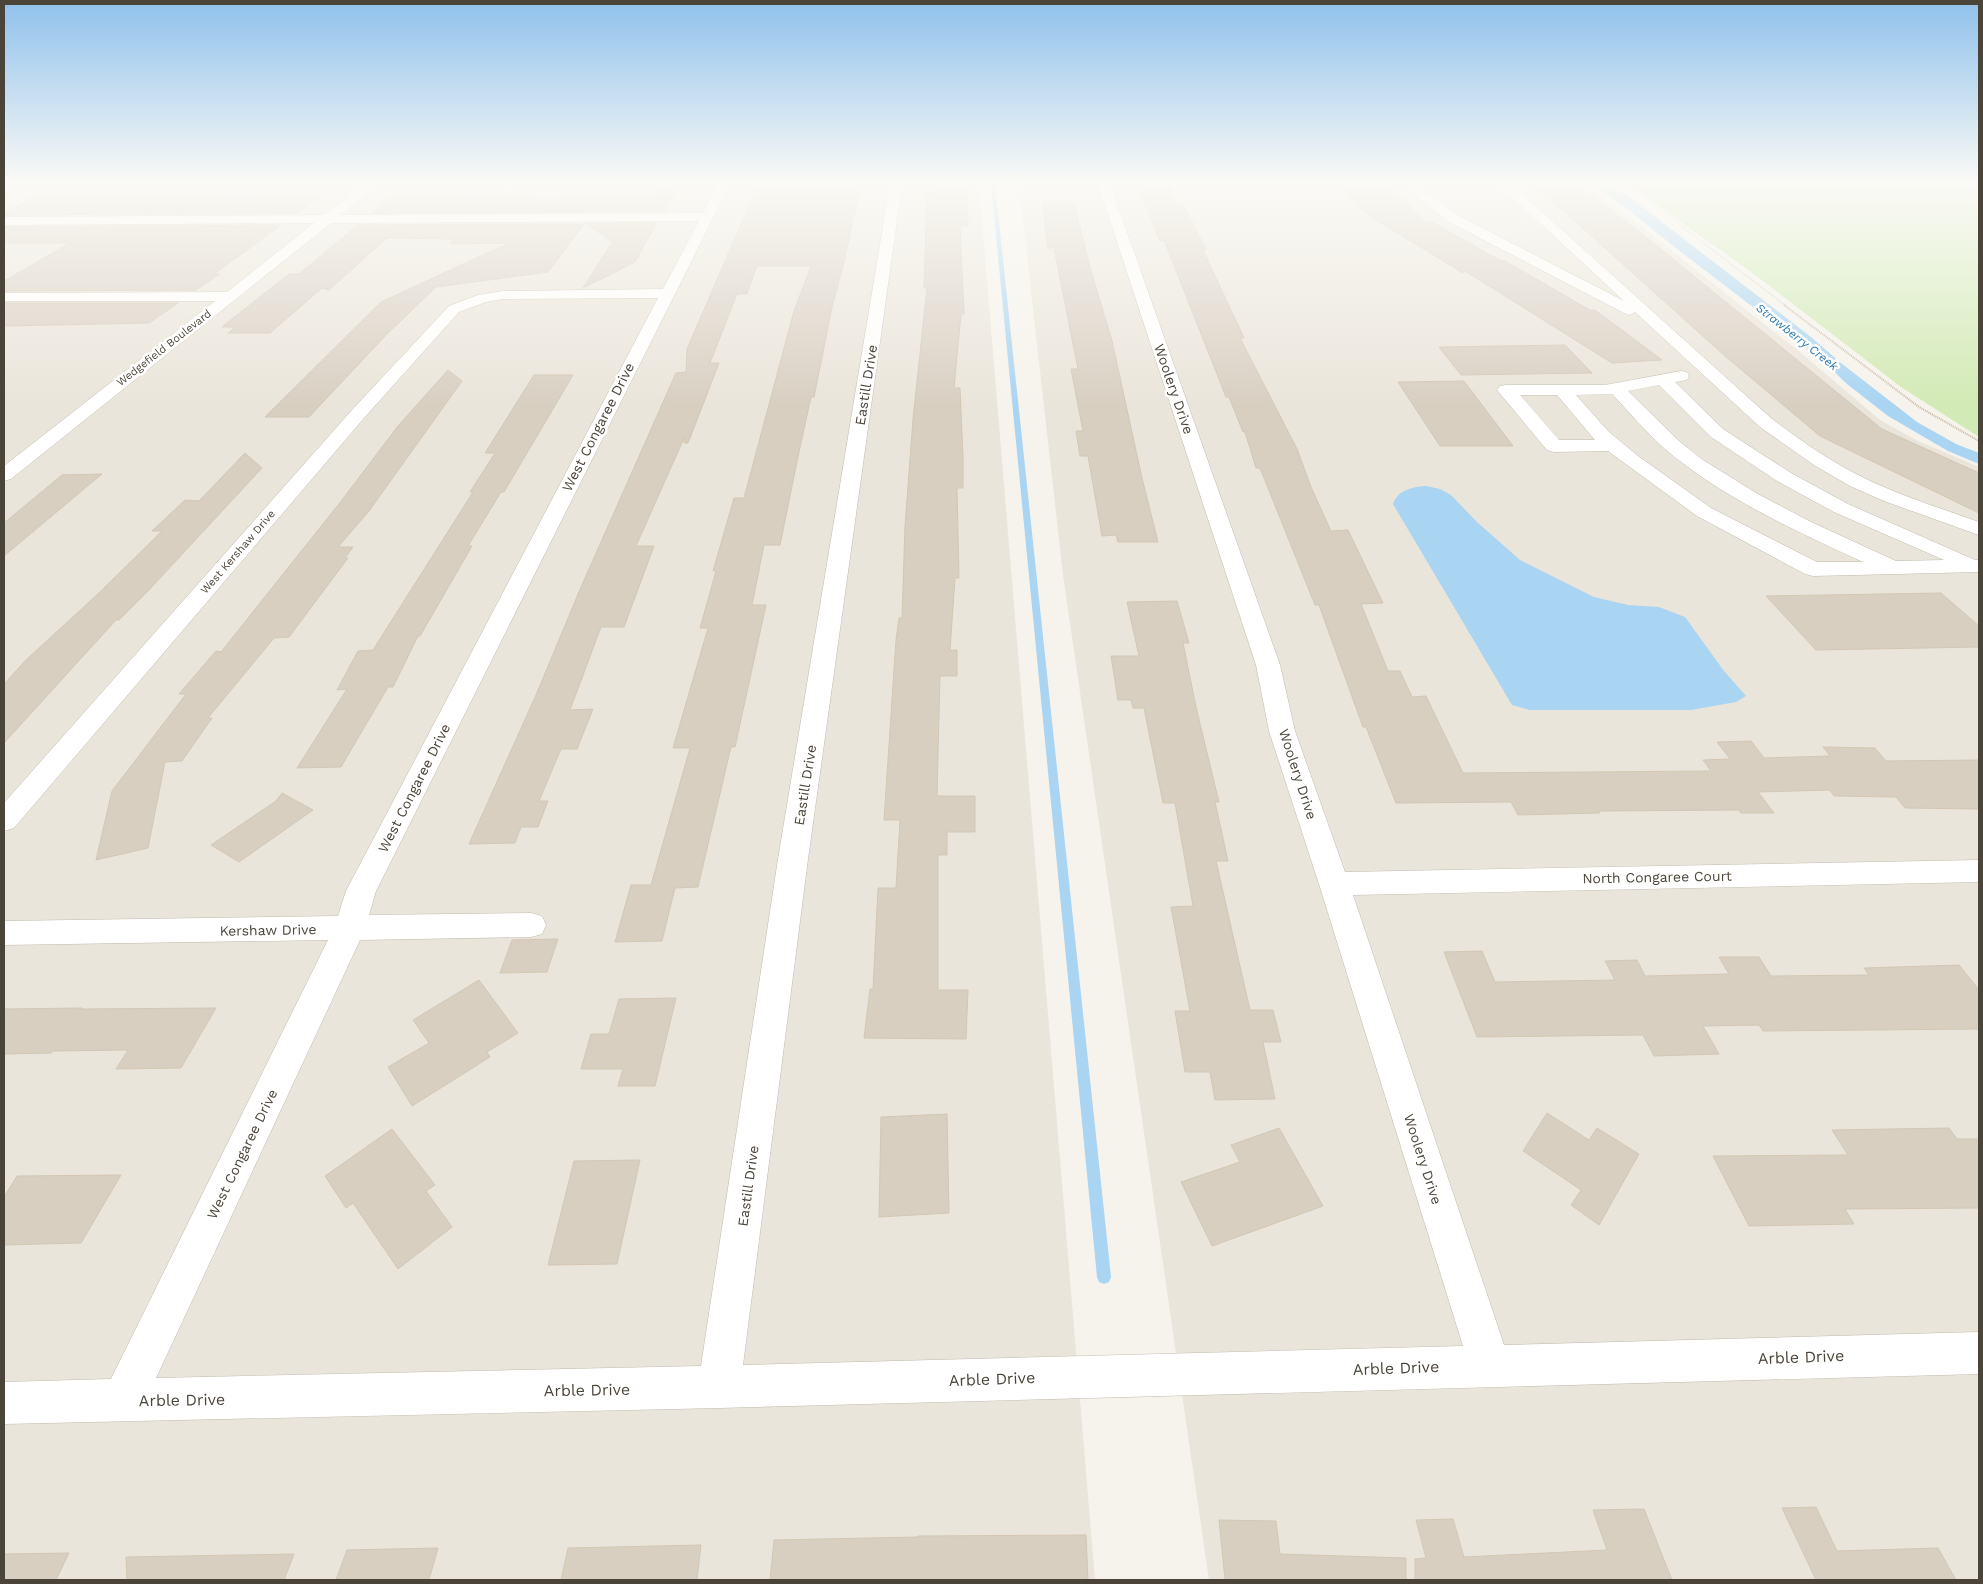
<svg xmlns="http://www.w3.org/2000/svg" width="1983" height="1584" viewBox="0 0 1983 1584" font-family="'Work Sans',sans-serif">
<style>
.residential{fill:#eae5da}
.green{fill:#d2eab5}
.water{fill:#a9d4f2}
.lines{fill:none;stroke-linecap:round;stroke-linejoin:round}
.stream{fill:#a9d4f2;fill-rule:evenodd}
.building{fill:#d8cfc1;stroke:#d3c7b4}
.minor-casing{stroke:#c2bbae;stroke-width:1}
.path-far1{stroke:#c4b79f;stroke-width:1;stroke-dasharray:1 1;stroke-linecap:butt}
.path{stroke:#c4b79f;stroke-width:2;stroke-dasharray:1 1;stroke-linecap:butt}
.minor{fill:#fff;fill-rule:evenodd}
.labels{text-anchor:middle;dominant-baseline:central;stroke-width:5;stroke-linejoin:round;paint-order:stroke}
.far-street-label{font-size:11px;fill:#4b4439;stroke:#fff}
.far-water-label{font-size:12px;font-style:italic;fill:#2e7ab2;stroke:#fff}
.street-label{font-size:14px;fill:#4b4439;stroke:#fff}
.near-street-label{font-size:16px;fill:#4b4439;stroke:#fff}
</style>
<rect width="100%" height="100%" fill="#f6f3ec"/>
<path class="residential" d="M4 184H979L1095 1580H4Z
M1019 184H1582L1629 217 1801 353 1880 420 1918 441 1979 467V1580H1209L1063 575Z"/>
<path class="green" d="M1627 184H1979V437L1901 387 1750 271Z"/>
<path class="water" d="M1592 184H1608L1628 196 1811 337 1841 363 1917 422 1956 444 1979 453V464L1948 451 1888 416 1847 384 1821 359 1681 252 1631 212Z
M1426 486 1440 489 1451 495 1477 522 1520 560 1594 597 1628 605 1659 607 1685 617 1724 671 1746 696 1736 702 1691 710H1530L1512 705 1393 504C1398 490 1412 487 1426 486Z"/>
<g class="lines">
<path class="stream" d="M991 184H995L1111 1277 1109 1282 1104 1284 1099 1282 1097 1277Z"/>
</g>
<path class="building" d="M676 184H680L664 211 372 213 388 199 532 197 530 200 603 199 606 195H650Z
M1139 184H1169L1176 204H1183L1206 250H1203L1244 338H1240L1297 449 1311 487 1331 531 1348 530 1383 603 1361 604 1388 671H1400L1412 697 1426 696 1463 773 1711 771 1703 760 1730 759 1717 742 1751 741 1764 758 1830 756 1823 747 1875 748 1886 761 1979 760V809L1905 808 1896 797 1834 796 1830 790 1758 792 1774 813H1741L1739 810 1599 811 1600 813 1518 815 1511 802 1396 803 1366 727H1363L1319 605H1315L1260 468H1256L1245 432H1243L1229 397H1226L1164 240 1160 241 1143 199Z
M1529 184H1577L1646 237 1882 429 1979 473V513L1820 436 1725 356 1568 215Z
M758 185H861L844 262 832 307 814 397H811L799 452 780 545H764L752 605H766L735 747H731L698 887 675 888 662 941 615 942 631 885H651L690 748H673L708 628H700L716 571H713L734 498H744L794 311 811 266H757L747 294H737L710 363H719L688 443H684L685 436 636 546H654L624 627H601L570 710 593 709 577 749H561L539 801H548L538 827H521L515 843 469 844 536 695 581 587 676 373 686 372 687 349Z
M1388 185 1426 223 1432 222 1501 261H1505L1590 310H1595L1662 360 1612 363 1465 271 1463 273 1369 216 1341 186Z
M938 190H967L968 226H960L964 314H961L954 388H960L963 457V488H957L959 578H955L950 650H957V676H940L937 796H975V832H947V855H938V990H968L966 1039 864 1038 870 989H873L878 888H896L900 820H884L896 640 899 618H902L905 526 913 419 927 288H924L927 192H938Z
M318 198 297 213 4 215V213L31 199Z
M1042 203H1074L1091 271 1112 341 1142 478 1158 542H1118L1116 535 1102 536 1088 456H1080L1076 431H1083L1071 369H1078L1054 248H1048Z
M586 223H657L635 262 583 288 612 242Z
M584 224 548 272 436 287 386 335 309 417H265L381 302 509 243 449 244 454 239 387 238 329 290 322 288 270 333H228L236 327H222L289 274H299L358 225Z
M281 225 214 274H220L196 290 4 291V281L70 243H4V227Z
M4 303H178L149 323 4 326Z
M1565 345 1592 373 1461 375 1439 347Z
M448 370 462 381 369 511 338 547H353L345 558H348L289 637 274 638 208 718H212L182 761 165 762 148 848 96 860 112 791 186 694H179L216 651 221 652 342 500 398 426Z
M534 375H573L504 492H501L468 546H472L420 636H418L393 687H388L341 767 297 768 347 689 337 690 358 651 373 650 473 492H470L495 453H485Z
M1464 381 1513 446H1440L1398 382Z
M245 453 262 468 148 591 119 620H116L4 743V684L26 660 100 592 162 531H152L185 500 199 501Z
M102 474 4 556V523L62 475Z
M1941 593 1979 626V647L1816 650 1766 596Z
M1177 601 1189 643H1183L1196 707 1219 802H1215L1228 861H1216L1250 1010H1273L1281 1042H1263L1275 1099 1215 1100 1210 1072H1185L1175 1011H1190L1171 907 1193 906 1175 803H1163L1144 708H1133L1131 700H1118L1111 656H1139L1127 602Z
M282 793 313 810 239 862 211 845 276 801Z
M558 939 547 972 500 973 512 940Z
M1482 951 1495 982 1615 980 1605 961 1637 960 1645 976 1729 974 1719 957H1759L1771 976 1869 975 1864 968 1959 965 1979 990V1029L1763 1031 1759 1025 1703 1026 1719 1054 1654 1056 1643 1035 1477 1037 1444 952Z
M479 980 518 1033 487 1052 490 1057 412 1106 388 1067 429 1043 413 1020Z
M676 998 655 1086H618L623 1069H581L591 1034H609L619 999Z
M82 1008 81 1009 216 1008 181 1068 116 1069 128 1050 53 1051 51 1053 4 1054V1009Z
M1547 1113 1589 1140 1597 1128 1639 1154 1599 1225 1571 1205 1581 1190 1523 1151Z
M947 1114 949 1213 879 1217 881 1117Z
M1279 1128 1323 1206 1212 1246 1181 1182 1240 1162 1231 1145Z
M1949 1128 1957 1139H1979V1208L1845 1209 1854 1224 1749 1226 1713 1156 1848 1155 1832 1130Z
M392 1129 435 1185 426 1191 452 1227 398 1269 353 1203 346 1208 325 1176Z
M640 1160 617 1264 548 1265 574 1161Z
M121 1175 81 1243 4 1245V1197L17 1176Z
M1816 1507 1837 1551 1938 1548 1956 1580H1816L1782 1508Z
M1644 1509 1672 1580H1415V1559L1426 1558 1416 1520 1453 1519 1464 1557 1607 1550 1593 1510Z
M1219 1520 1276 1521 1280 1554 1406 1558V1580H1225Z
M1086 1535 1088 1580H770L774 1540 917 1537 918 1536Z
M701 1545 697 1580H561L568 1548Z
M438 1548 429 1580H336L347 1550Z
M69 1553 56 1580H4V1554Z
M294 1554 284 1580H127L126 1557Z"/>
<g class="lines">
<g class="minor-casing">
<path id="minor" d="M365 184H378L340 215 703 213 718 184H730L376 891 369 915 531 913 542 916 546 925 542 934 531 937 360 940 156 1378 701 1366 778 859 890 184H902L808 859 743 1365 1463 1346 1319 884 1269 731 1256 665 1098 184H1110L1280 665 1295 731 1345 872 1979 860V882L1353 895 1504 1345 1979 1332V1374L719 1408 4 1424V1382L111 1379 328 940 4 945V921L338 916 346 891 658 298 503 299 486 302 459 312 364 418 14 828 4 831V803L352 410 449 306 478 295 503 291 663 289 699 221 331 223 11 479 4 481V466L215 301H4V293L227 292 314 223 4 225V217L324 215Z
M1406 184H1418L1422 189 1461 217 1624 301 1498 184H1511L1772 419C1801 441 1831 462 1864 478 1901 496 1940 508 1979 522V535L1884 501 1850 486 1814 465 1760 427 1635 312 1629 315 1624 313 1451 223 1414 195Z
M1681 371 1687 372 1689 376 1687 380 1675 382 1723 429 1791 473 1848 504 1975 560H1979V572L1813 576 1805 574 1697 516 1608 451 1554 452 1547 450 1497 390 1500 386 1506 385H1605ZM1659 385 1711 437 1777 481 1834 512 1944 560 1896 561 1811 522 1756 493 1703 460 1679 441 1628 391ZM1612 394C1629 412 1646 432 1665 449 1723 498 1794 530 1863 562H1817L1711 508 1638 456 1608 431 1576 395ZM1520 395H1557L1595 440H1559Z"/>
</g>
<path class="path-far1" d="M1677 223 1786 306"/>
<path class="path" d="M1784 305 1919 407 1979 441"/>
<use href="#minor" class="minor"/>
</g>
<linearGradient id="sky" x2="0" y2="1"><stop stop-color="#8fc1ec"/><stop offset="0.45" stop-color="#fbfaf6"/><stop offset="1" stop-color="#fbfaf6" stop-opacity="0"/></linearGradient>
<rect width="1983" height="406" fill="url(#sky)"/>
<g class="labels">
<g class="far-street-label">
<text transform="translate(164 348) rotate(-38)">Wedgefield Boulevard</text>
<text transform="translate(238 552) rotate(-49)">West Kershaw Drive</text>
</g>
<g class="far-water-label">
<text transform="translate(1797 337) rotate(38)">Strawberry Creek</text>
</g>
<g class="street-label">
<text transform="translate(866 385) rotate(-81)">Eastill Drive</text>
<text transform="translate(1174 389) rotate(71)">Woolery Drive</text>
<text transform="translate(598 427) rotate(-63)">West Congaree Drive</text>
<text transform="translate(1298 774) rotate(72)">Woolery Drive</text>
<text transform="translate(805 785) rotate(-81)">Eastill Drive</text>
<text transform="translate(414 788) rotate(-63)">West Congaree Drive</text>
<text transform="translate(1657 877) rotate(-1)">North Congaree Court</text>
<text transform="translate(268 930) rotate(-1)">Kershaw Drive</text>
<text transform="translate(242 1154) rotate(-64)">West Congaree Drive</text>
<text transform="translate(1423 1159) rotate(72)">Woolery Drive</text>
<text transform="translate(748 1186) rotate(-82)">Eastill Drive</text>
</g>
<g class="near-street-label">
<text transform="translate(1801 1357) rotate(-2)">Arble Drive</text>
<text transform="translate(1396 1368) rotate(-2)">Arble Drive</text>
<text transform="translate(992 1379) rotate(-2)">Arble Drive</text>
<text transform="translate(587 1390) rotate(-1)">Arble Drive</text>
<text transform="translate(182 1400) rotate(-1)">Arble Drive</text>
</g>
</g>
<rect width="1983" height="1584" fill="none" stroke="#4b4439" stroke-width="10"/>
</svg>
